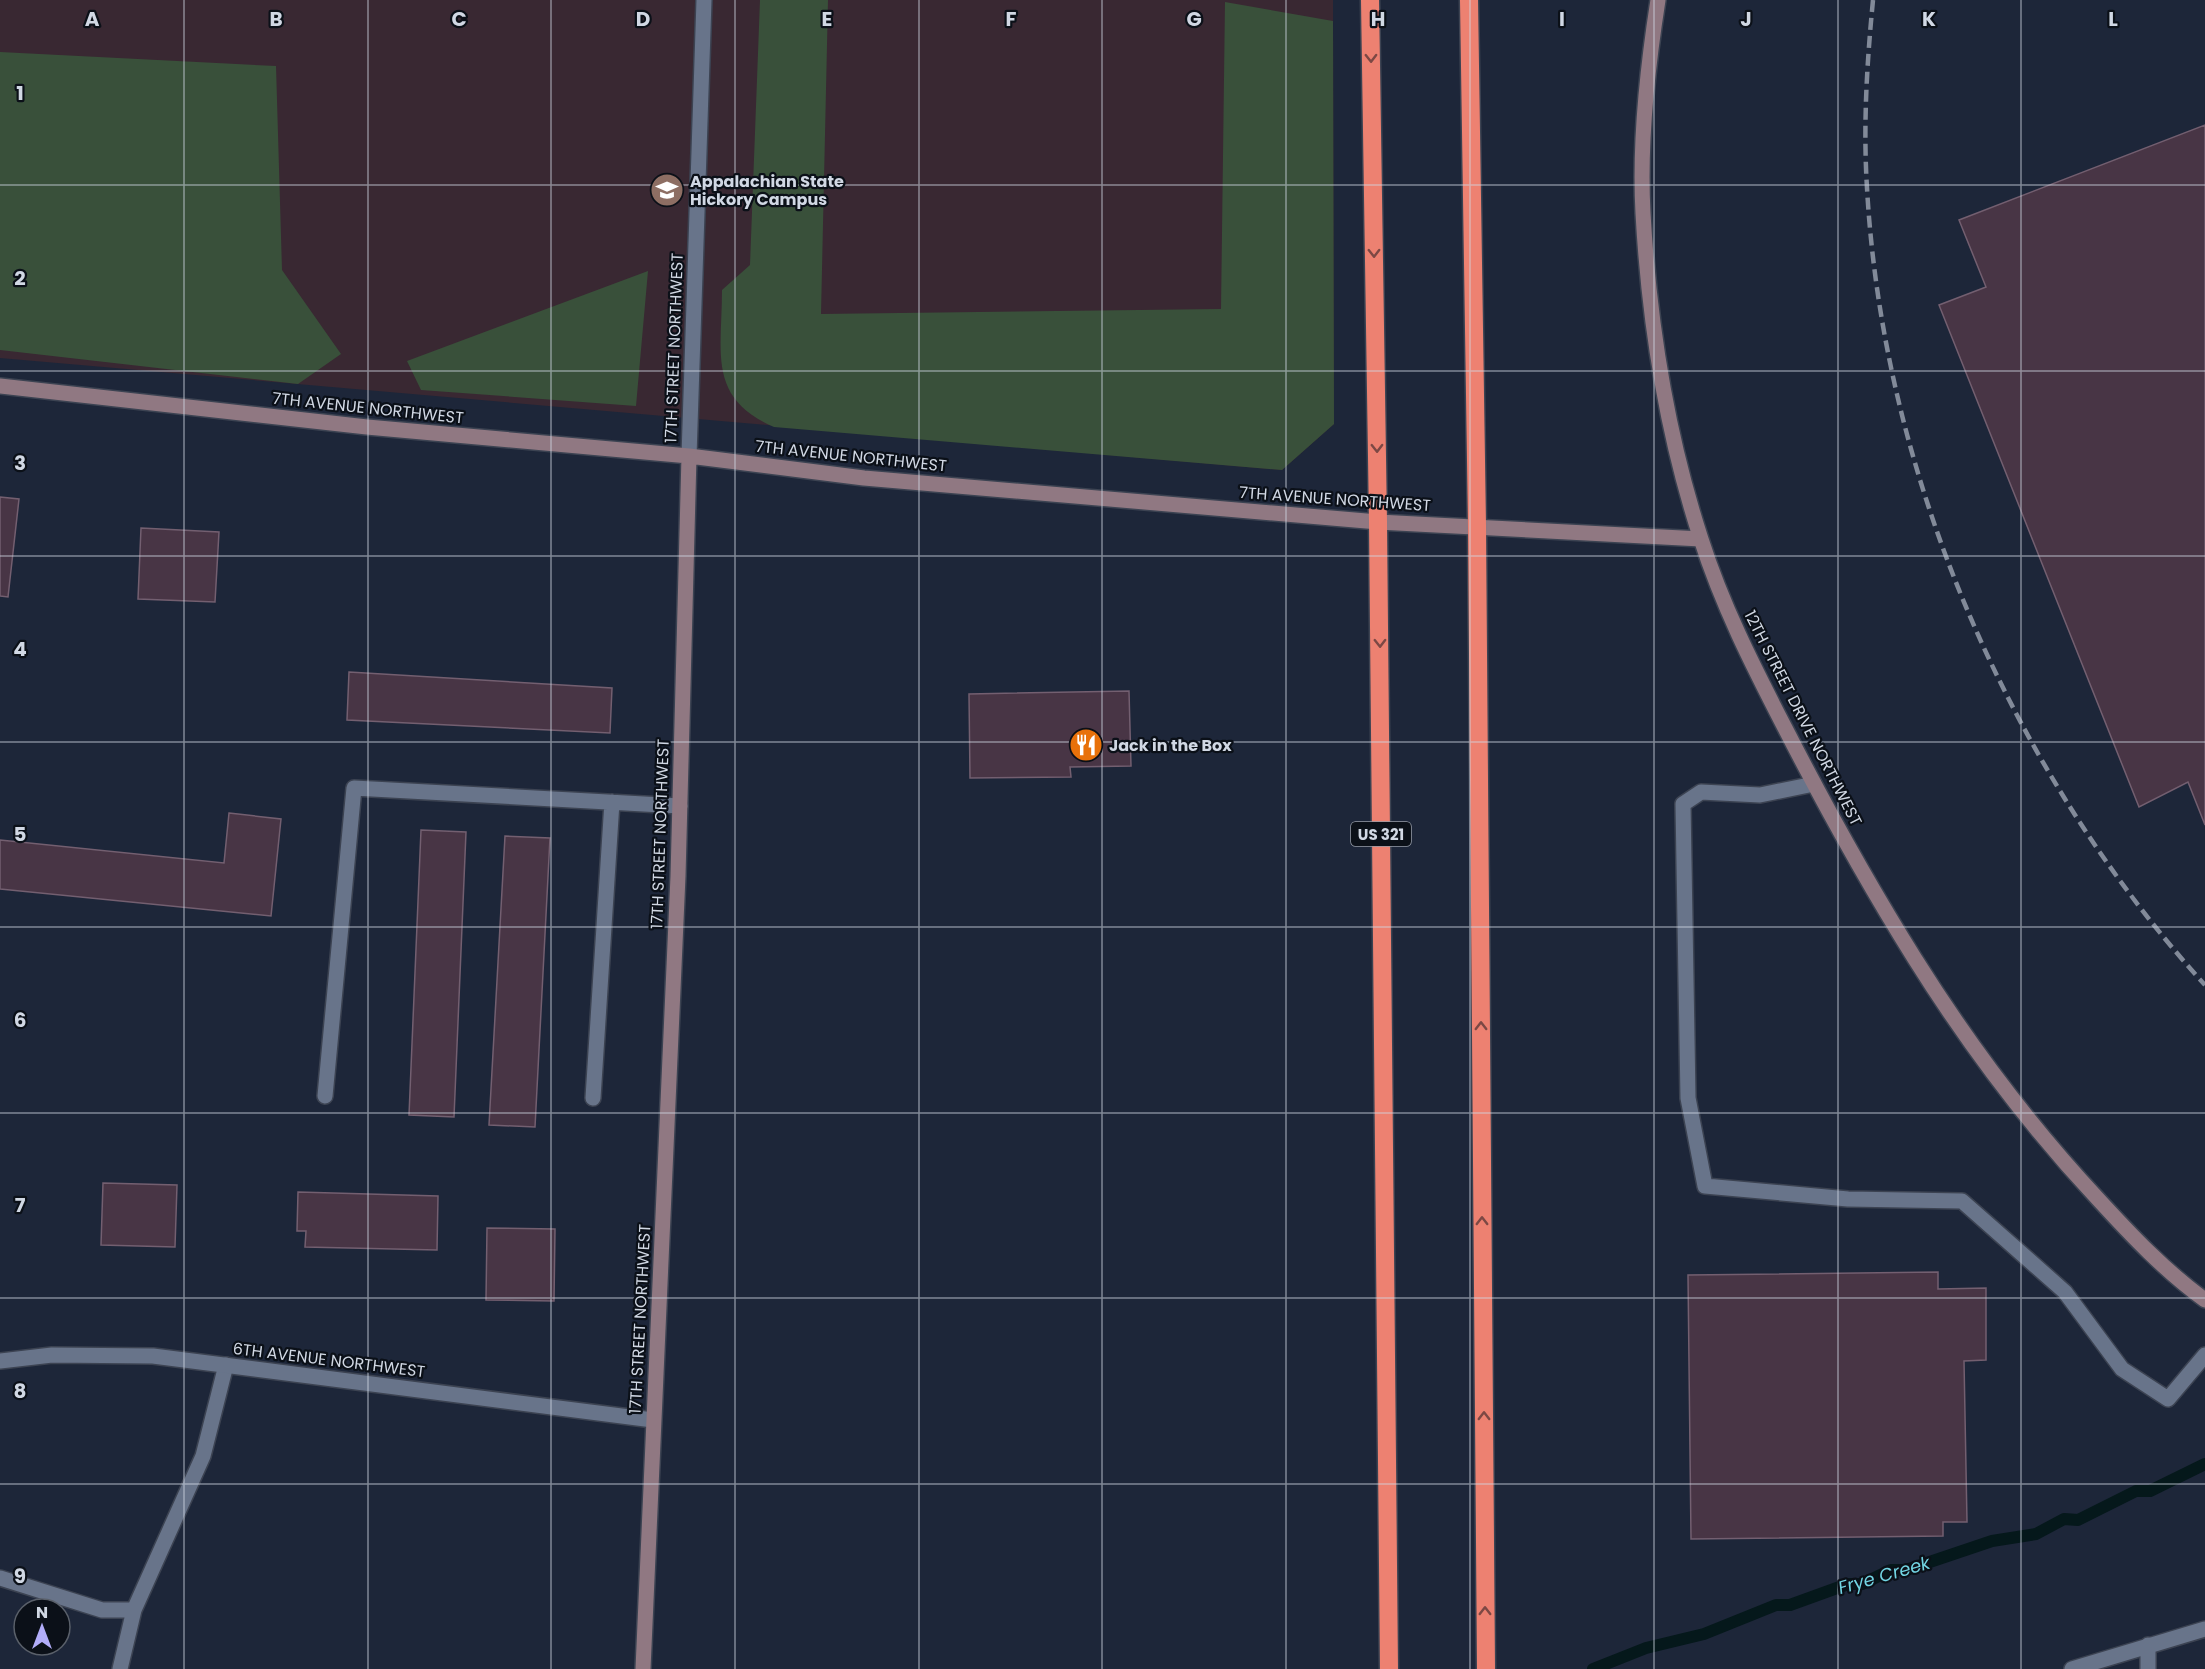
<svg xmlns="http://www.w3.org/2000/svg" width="2205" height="1669" viewBox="0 0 2205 1669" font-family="Poppins,sans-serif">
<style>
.education{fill:#392832}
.green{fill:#39503a}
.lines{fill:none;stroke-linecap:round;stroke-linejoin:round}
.stream{stroke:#05181b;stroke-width:12}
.building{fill:#483545;stroke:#735f70;stroke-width:1.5}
.lane-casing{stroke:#3c4352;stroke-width:18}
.street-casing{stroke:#3c4352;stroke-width:18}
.secondary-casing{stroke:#3c4352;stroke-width:18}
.highway-casing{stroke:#3c4352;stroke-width:21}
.lane{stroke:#68748a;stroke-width:15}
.street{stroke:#68748a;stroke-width:15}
.secondary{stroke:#907882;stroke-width:15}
.highway{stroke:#ed8171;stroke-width:18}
.rail{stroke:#828a99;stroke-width:4.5;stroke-dasharray:12 6;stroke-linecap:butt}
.oneway{stroke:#7c4844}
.grid{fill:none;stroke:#d1d8e4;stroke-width:1.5;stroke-opacity:0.55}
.labels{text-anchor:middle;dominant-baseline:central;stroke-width:4.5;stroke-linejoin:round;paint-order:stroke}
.shield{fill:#0b1018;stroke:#969ca7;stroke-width:1.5}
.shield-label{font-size:15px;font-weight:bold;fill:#d1d8e4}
.poi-label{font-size:16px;font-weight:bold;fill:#d1d8e4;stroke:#0b1018;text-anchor:start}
.street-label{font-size:16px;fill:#d1d8e4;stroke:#0b1018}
.water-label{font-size:18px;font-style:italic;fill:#72d5e3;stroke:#0b1018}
.grid-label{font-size:20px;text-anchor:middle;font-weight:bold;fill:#d1d8e4;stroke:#0b1018;stroke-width:4.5;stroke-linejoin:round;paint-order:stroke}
</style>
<rect width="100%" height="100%" fill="#1d2639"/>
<path class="education" d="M0 0H1333L1334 424 1282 470 0 358Z"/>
<path class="green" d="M760 0H828L821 314 1221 309 1225 2 1333 21 1334 424 1282 470 774 427C707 398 722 353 722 290L750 265Z
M0 52 276 66 282 270 341 354 298 384 0 350Z
M648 271 636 406 421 390 407 361Z"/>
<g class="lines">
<path class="stream" d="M1593 1669 1646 1648 1704 1634 1776 1605H1790L1848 1584H1862L1891 1570H1906L1992 1541 2036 1534 2064 1519 2078 1520 2136 1491H2150L2205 1464"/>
</g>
<path class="building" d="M2205 125V825L2188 782 2139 807 1939 305 1986 287 1959 220Z
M0 497 19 499 8 597 0 596Z
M141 528 219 532 215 602 138 599Z
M349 672 612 688 610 733 347 720Z
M1129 691 1131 766 1070 767 1071 777 970 778 969 694Z
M229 813 281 819 271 916 0 889V840L224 863Z
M421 830 466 832 454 1117 409 1115Z
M505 836 550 838 535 1127 489 1125Z
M103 1183 177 1185 175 1247 101 1245Z
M298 1192 438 1196 437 1250 305 1247 306 1231H297Z
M487 1228 555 1229 554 1301 486 1300Z
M1938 1272V1289L1986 1288V1360L1964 1361 1967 1522H1943V1536L1691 1539 1688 1275Z"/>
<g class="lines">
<g class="lane-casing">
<path id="lane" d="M1814 784 1760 795 1701 792 1683 804 1688 1098 1705 1186 1848 1199 1962 1201 2065 1292 2122 1369 2168 1399 2205 1355
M325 1096 354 788 680 806
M593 1098 612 802
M0 1578 102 1610H134L203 1456 226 1365
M120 1669 134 1610
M2072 1669 2205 1629
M2148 1669V1645"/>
</g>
<g class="street-casing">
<path id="street" d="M689 456 704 0
M0 1361 52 1355 153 1356 653 1420"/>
</g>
<g class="secondary-casing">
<path id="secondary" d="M1658 0C1647 70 1639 142 1643 213 1649 322 1667 435 1701 539 1722 605 1753 666 1785 728 1825 806 1868 884 1915 959 1969 1045 2028 1124 2098 1199 2131 1235 2165 1271 2205 1300
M0 386 367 427 689 456 864 478 1378 522 1701 539
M643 1669 678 876 689 456"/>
</g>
<g class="highway-casing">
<path id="highway" d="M1370 0 1378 522 1389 1669
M1469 0 1477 526 1486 1669"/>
</g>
<use href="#lane" class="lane"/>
<use href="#street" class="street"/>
<use href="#secondary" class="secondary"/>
<use href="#highway" class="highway"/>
<path class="rail" d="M1873 0C1867 62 1863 125 1867 188 1883 476 2011 772 2205 985"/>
</g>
<defs><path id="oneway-chevron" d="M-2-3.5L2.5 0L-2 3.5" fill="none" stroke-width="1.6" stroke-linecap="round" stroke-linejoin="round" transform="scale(1.5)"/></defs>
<g class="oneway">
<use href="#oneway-chevron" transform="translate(1371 58) rotate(89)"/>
<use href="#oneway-chevron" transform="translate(1374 253) rotate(89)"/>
<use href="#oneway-chevron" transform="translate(1377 448) rotate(89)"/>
<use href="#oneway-chevron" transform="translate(1380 643) rotate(89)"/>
<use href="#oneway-chevron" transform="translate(1481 1026) rotate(-90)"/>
<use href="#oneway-chevron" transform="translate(1482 1221) rotate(-90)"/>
<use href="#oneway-chevron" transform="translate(1484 1416) rotate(-90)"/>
<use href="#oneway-chevron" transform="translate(1485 1611) rotate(-90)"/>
</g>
<path class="grid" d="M184 0V1669M368 0V1669M551 0V1669M735 0V1669M919 0V1669M1102 0V1669M1286 0V1669M1470 0V1669M1654 0V1669M1838 0V1669M2021 0V1669M0 185H2205M0 371H2205M0 556H2205M0 742H2205M0 927H2205M0 1113H2205M0 1298H2205M0 1484H2205"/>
<defs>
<g id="university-disc" transform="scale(1.725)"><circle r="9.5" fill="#8d6e63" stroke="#0b1018"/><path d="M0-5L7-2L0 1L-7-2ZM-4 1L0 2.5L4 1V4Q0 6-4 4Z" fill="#fff"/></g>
<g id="restaurant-disc" transform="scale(1.725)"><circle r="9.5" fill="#e8710a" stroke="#0b1018"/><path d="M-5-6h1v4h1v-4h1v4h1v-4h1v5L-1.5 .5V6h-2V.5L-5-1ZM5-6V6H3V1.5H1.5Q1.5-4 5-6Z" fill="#fff"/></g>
</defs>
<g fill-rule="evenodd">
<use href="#university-disc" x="667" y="190"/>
<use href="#restaurant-disc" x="1086" y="745"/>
</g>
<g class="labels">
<rect class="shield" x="1351" y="822" width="60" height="24" rx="4.5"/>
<g class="shield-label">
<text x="1381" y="834">US 321</text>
</g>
<g class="poi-label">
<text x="690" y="181">Appalachian State<tspan x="690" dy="18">Hickory Campus</tspan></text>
<text x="1109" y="745">Jack in the Box</text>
</g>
<g class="street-label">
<text transform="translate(674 348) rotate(-88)">17TH STREET NORTHWEST</text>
<text transform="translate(368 408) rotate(6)">7TH AVENUE NORTHWEST</text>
<text transform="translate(851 456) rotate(6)">7TH AVENUE NORTHWEST</text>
<text transform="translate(1335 499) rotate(4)">7TH AVENUE NORTHWEST</text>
<text transform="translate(1803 718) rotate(63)">12TH STREET DRIVE NORTHWEST</text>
<text transform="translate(660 834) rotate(-88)">17TH STREET NORTHWEST</text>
<text transform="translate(640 1319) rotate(-87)">17TH STREET NORTHWEST</text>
<text transform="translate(329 1360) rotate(7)">6TH AVENUE NORTHWEST</text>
</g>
<g class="water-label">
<text transform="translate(1884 1575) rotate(-16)">Frye Creek</text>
</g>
</g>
<g class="grid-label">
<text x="92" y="26">A</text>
<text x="276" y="26">B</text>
<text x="459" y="26">C</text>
<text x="643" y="26">D</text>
<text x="827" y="26">E</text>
<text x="1011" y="26">F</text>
<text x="1194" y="26">G</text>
<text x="1378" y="26">H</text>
<text x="1562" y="26">I</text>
<text x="1746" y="26">J</text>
<text x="1929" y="26">K</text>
<text x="2113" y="26">L</text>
<text x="20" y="100">1</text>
<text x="20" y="285">2</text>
<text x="20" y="470">3</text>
<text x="20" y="656">4</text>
<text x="20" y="841">5</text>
<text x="20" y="1027">6</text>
<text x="20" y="1212">7</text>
<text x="20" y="1398">8</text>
<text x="20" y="1583">9</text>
</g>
<g transform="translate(42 1627)"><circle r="28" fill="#0b1018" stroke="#5a606a" stroke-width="1.5"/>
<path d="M0-4.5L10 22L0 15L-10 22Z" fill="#b2adf9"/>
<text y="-9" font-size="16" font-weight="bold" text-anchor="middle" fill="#d1d8e4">N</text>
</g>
</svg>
